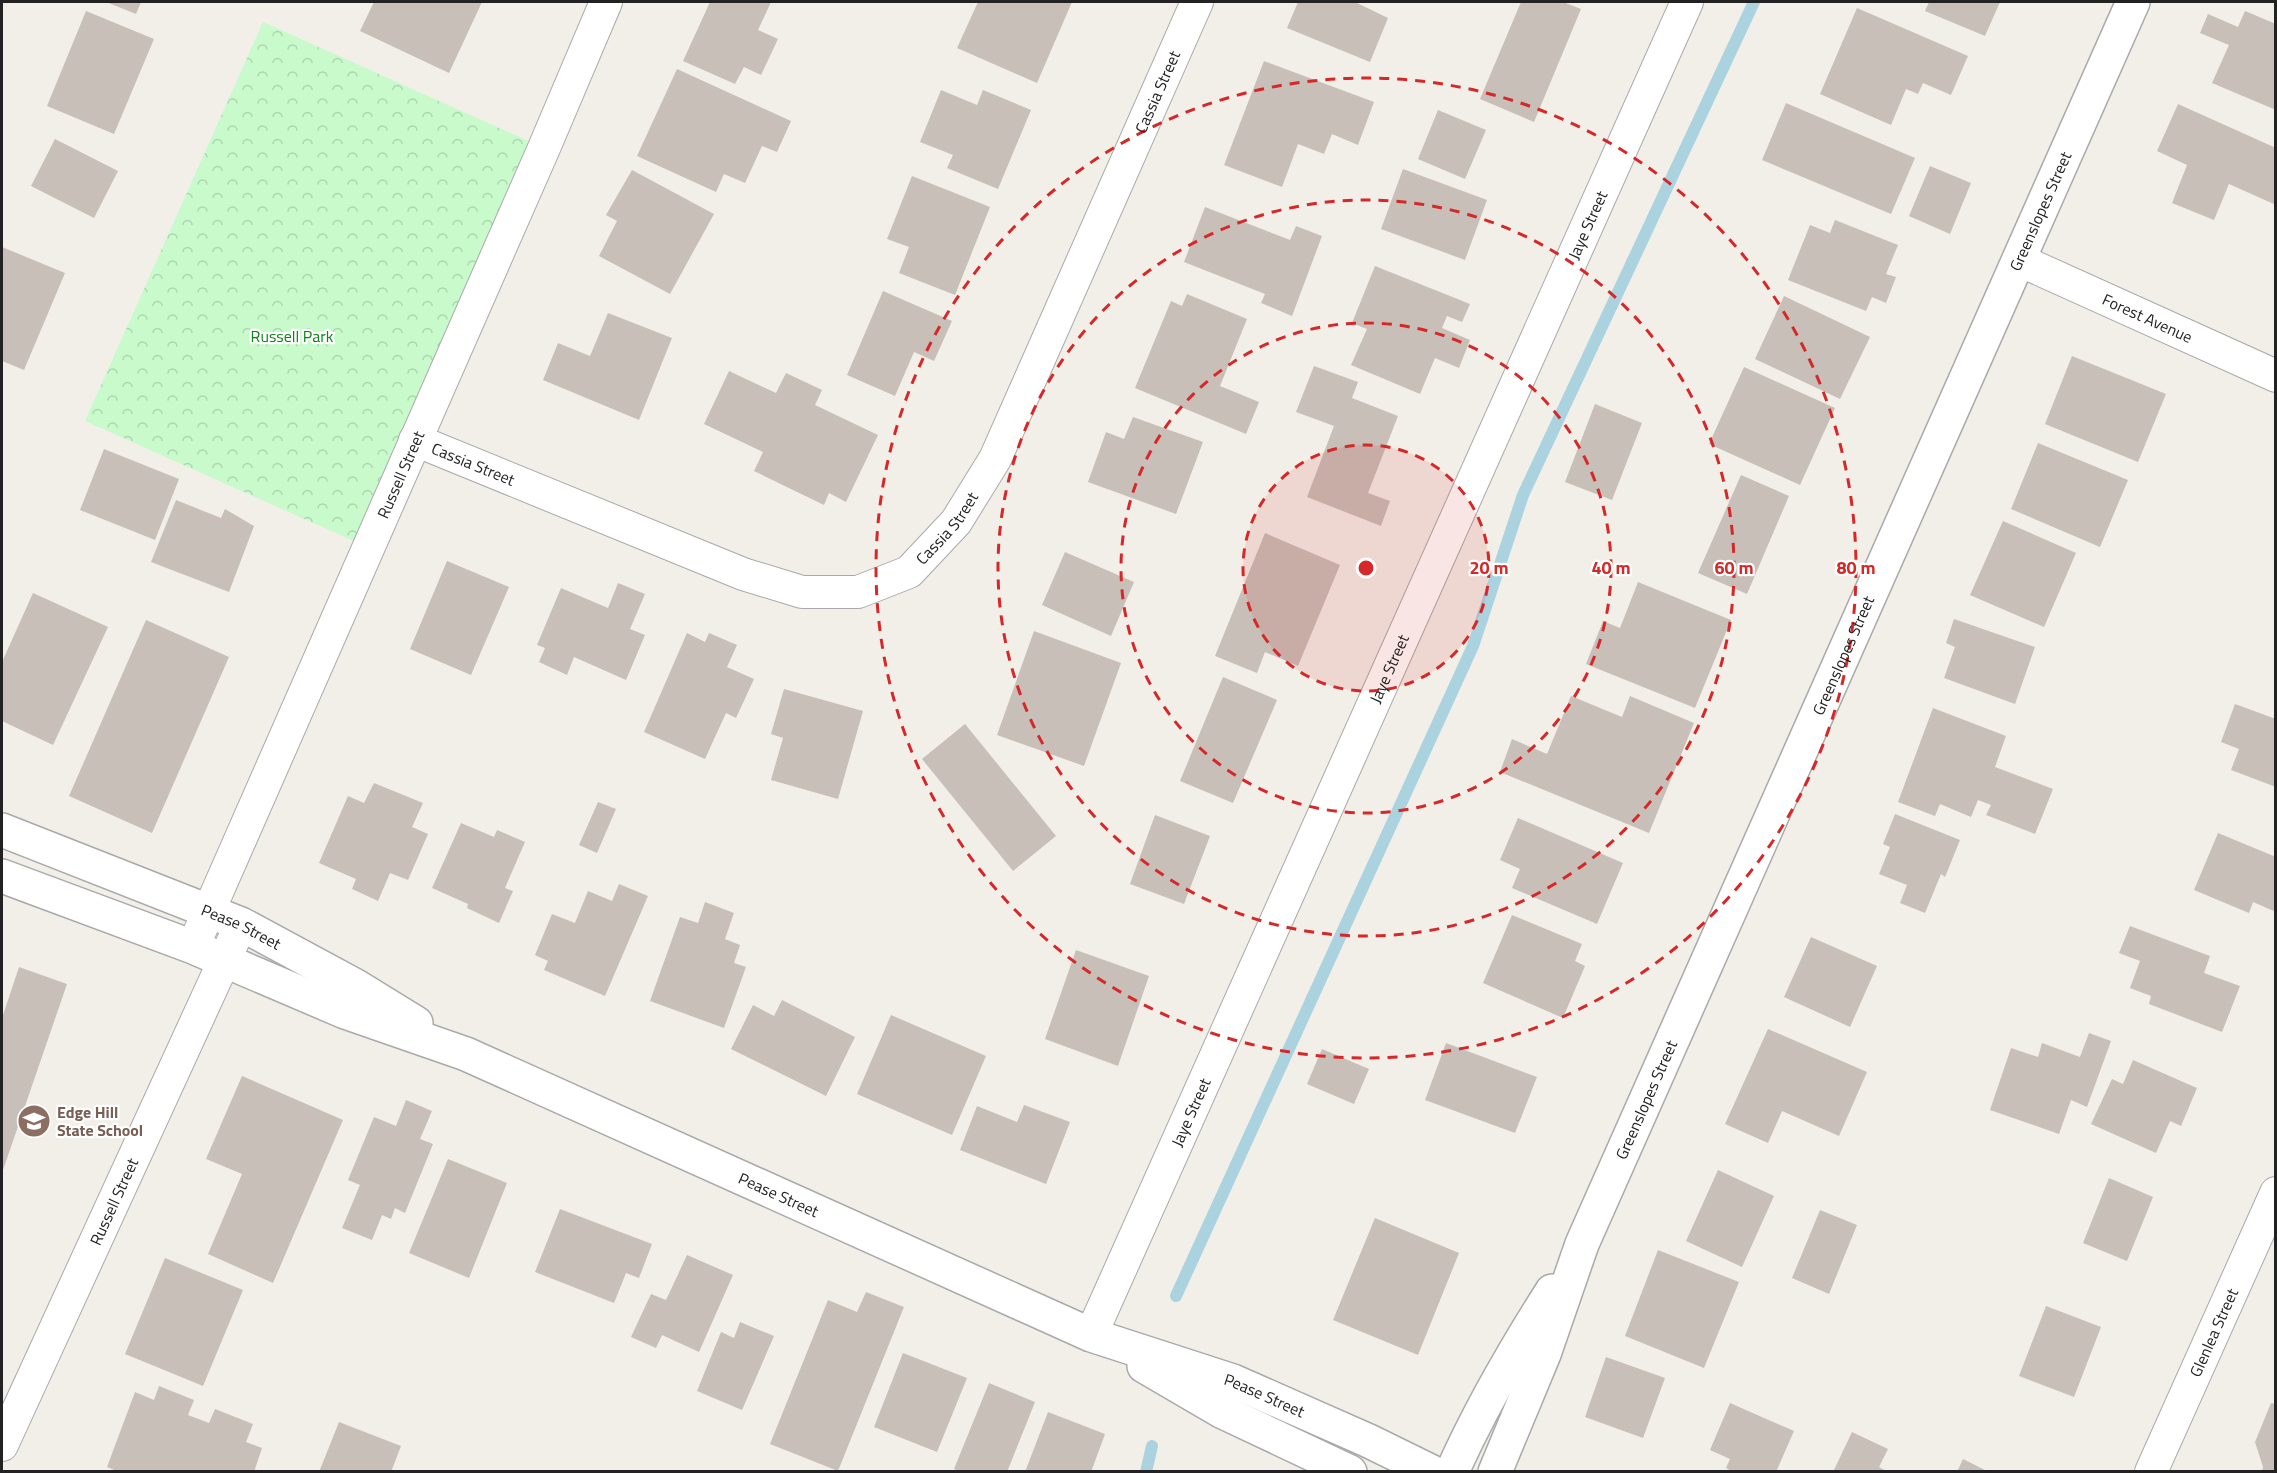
<svg xmlns="http://www.w3.org/2000/svg" width="2277" height="1473" viewBox="0 0 2277 1473" font-family="'Titillium Web',sans-serif">
<style>
.park{fill:url(#park-crowns)}
.lines{fill:none;stroke-linecap:round;stroke-linejoin:round}
.stream{stroke:#aad3df;stroke-width:12}
.building{fill:#c7bfb8}
.minor-casing{stroke:#a9a9a9;stroke-width:34}
.tertiary-casing{stroke:#a9a9a9;stroke-width:36}
.minor{stroke:#fff;stroke-width:32}
.tertiary{stroke:#fff;stroke-width:33}
.ring{fill:none;stroke:#d62828;stroke-width:3;stroke-dasharray:10 8}
.labels{text-anchor:middle;dominant-baseline:central;stroke-width:4.5;stroke-linejoin:round;paint-order:stroke}
.street-label{font-size:16px;fill:#222;stroke:#fff}
.park-label{font-size:16px;fill:#0c8416;stroke:#fff}
.education-label{font-size:16px;font-weight:bold;fill:#785e54;stroke:#fff;text-anchor:start}
.centre{fill:#d62828;stroke:#fff;stroke-width:3}
.ring-label{font-size:18px;text-anchor:middle;font-weight:bold;fill:#d62828;stroke:#fff;stroke-width:4.5;stroke-linejoin:round;paint-order:stroke}
</style>
<defs>
<pattern id="park-crowns" width="20" height="18" patternUnits="userSpaceOnUse" patternTransform="scale(1.5)"><rect width="20" height="18" fill="#c8facc"/><path d="M2 6a3 3 0 1 1 6 0M12 15a3 3 0 1 1 6 0" fill="none" stroke="#acd6af"/></pattern>
</defs>
<rect width="100%" height="100%" fill="#f2efe9"/>
<path class="park" d="M263 22 544 148 367 547 85 421Z"/>
<g class="lines">
<path class="stream" d="M1176 1296 1473 646 1523 495 1754 2
M1146 1472 1152 1446"/>
</g>
<path class="building" d="M106 2H141L136 14Z
M374 2H482L449 73 360 31Z
M710 2H771L758 30 778 39 761 75 744 67 735 84 683 61Z
M978 2H1072L1037 83 957 48Z
M1298 2H1357V3L1388 18 1370 62 1287 28Z
M1521 2H1563L1581 9 1534 122 1480 99Z
M1929 2H2000L1985 36 1925 11Z
M1857 8 1968 56 1951 95 1923 83 1918 94 1906 89 1891 125 1820 94Z
M86 11 154 39 114 134 47 106Z
M2245 11 2276 24V110L2212 83 2229 45 2200 33 2208 14 2238 27Z
M1264 61 1374 102 1358 145 1332 134 1324 154 1298 144 1282 187 1224 165Z
M677 69 791 121 777 152 762 146 745 183 724 174 716 192 637 156Z
M941 90 977 105 983 90 1031 110 998 189 947 168 953 155 920 142Z
M1786 103 1915 158 1891 214 1762 160Z
M2178 104 2276 148V205L2229 184 2214 220 2172 203 2187 165 2157 151Z
M1438 110 1486 130 1465 179 1418 159Z
M55 139 118 171 94 218 31 186Z
M1930 166 1971 183 1950 234 1909 216Z
M1403 169 1487 200 1465 260 1381 229Z
M632 170 714 214 670 294 599 256 617 221 606 215Z
M912 176 990 207 955 295 899 273 909 247 887 239Z
M1205 207 1290 240 1296 226 1322 236 1292 316 1261 303 1265 294 1184 262Z
M1835 220 1898 245 1886 274 1896 277 1886 303 1872 297 1866 311 1788 280 1810 225 1830 233Z
M2 247 65 273 24 370 2 361Z
M1375 266 1470 304 1462 322 1447 316 1442 328 1470 340 1459 368 1435 358 1420 394 1351 365 1367 329 1352 323Z
M883 291 952 321 934 361 914 352 895 396 847 375Z
M1187 294 1247 319 1220 386 1259 402 1246 434 1135 388 1171 301 1182 306Z
M1784 296 1870 337 1840 399 1755 359Z
M608 313 672 338 639 420 543 380 558 343 590 356Z
M2072 356 2166 394 2138 462 2045 424Z
M1314 366 1358 382 1352 398 1398 416 1368 493 1390 501 1381 526 1307 497 1334 426 1296 412Z
M1744 367 1835 408 1800 485 1709 444Z
M729 371 776 393 786 373 822 390 815 405 878 435 846 502 829 493 824 505 754 471 763 452 704 424Z
M1595 404 1642 423 1612 500 1565 482Z
M1133 417 1203 442 1176 514 1088 482 1106 432 1124 439Z
M2038 443 2128 480 2100 547 2011 509Z
M104 449 179 479 155 540 80 510Z
M1741 475 1789 496 1747 594 1698 573Z
M176 500 221 518 225 509 254 526 229 592 151 562Z
M2003 521 2076 553 2044 627 1970 595Z
M1265 533 1340 565 1298 666 1265 652 1257 673 1215 656Z
M1065 552 1134 582 1111 636 1042 605Z
M447 561 509 587 471 675 410 649Z
M1638 582 1731 620 1695 708 1586 664 1603 621 1620 628Z
M618 583 645 594 630 629 645 635 626 680 574 657 567 675 539 662 545 648 537 645 561 588 608 608Z
M33 593 108 627 53 745 2 721V662Z
M1954 619 2035 647 2015 704 1944 678 1955 647 1946 643Z
M146 620 229 657 152 833 69 796Z
M1034 631 1121 663 1084 766 997 735Z
M687 633 705 642 709 633 737 645 727 667 754 679 736 718 726 713 705 759 644 732Z
M1223 677 1277 700 1233 803 1180 781Z
M784 689 863 711 838 799 771 780 783 738 771 734Z
M1571 696 1622 717 1630 696 1694 723 1649 833 1500 772 1512 739 1547 754Z
M2235 704 2276 719V787L2231 770 2239 749 2221 742Z
M1933 708 2006 736 1995 767 2053 789 2035 834 1986 815 1991 805 1978 800 1971 817 1940 804 1935 816 1898 802Z
M965 724 1056 836 1013 871 922 759Z
M374 783 423 803 412 827 428 834 408 880 390 873 378 901 352 889 356 879 319 863 348 796 364 803Z
M598 802 616 809 597 853 579 845Z
M1895 814 1960 840 1945 877 1941 874 1925 913 1900 903 1907 885 1879 874 1890 847 1883 844Z
M1155 815 1210 836 1184 904 1130 884Z
M1518 818 1623 863 1597 924 1512 888 1520 869 1500 860Z
M461 823 494 837 497 830 525 842 505 888 513 891 499 923 467 908 468 904 432 888Z
M2218 833 2276 857V912L2253 902 2249 913 2194 890Z
M619 884 648 896 605 996 544 970 548 961 535 955 552 914 575 923 588 891 612 901Z
M705 902 734 913 725 939 740 945 734 963 746 967 724 1028 650 1001 680 917 698 923Z
M1512 915 1582 944 1575 961 1585 966 1563 1018 1483 983Z
M2130 926 2210 956 2204 973 2240 986 2222 1032 2149 1004 2151 996 2130 988 2140 961 2119 953Z
M1811 937 1877 966 1850 1027 1784 997Z
M1076 950 1149 976 1118 1066 1045 1039Z
M19 967 67 984 2 1173V1018Z
M782 1000 855 1037 826 1096 731 1049 753 1005 774 1016Z
M891 1015 986 1056 952 1135 857 1094Z
M1768 1029 1867 1072 1839 1136 1782 1111 1768 1143 1725 1124Z
M2089 1033 2111 1041 2087 1107 2071 1100 2059 1134 1990 1110 2011 1048 2038 1057 2042 1043 2080 1057Z
M1446 1043 1537 1077 1515 1133 1425 1100Z
M1322 1049 1369 1069 1354 1104 1307 1084Z
M2133 1060 2197 1088 2181 1126 2170 1121 2156 1153 2091 1124 2112 1079 2123 1084Z
M242 1076 343 1120 273 1283 208 1254 242 1174 206 1159Z
M406 1100 432 1111 420 1139 433 1144 405 1213 395 1208 391 1219 382 1215 372 1240 342 1228 360 1185 348 1180 374 1117 396 1126Z
M1024 1105 1070 1122 1046 1184 960 1150 977 1106 1017 1122Z
M448 1159 507 1183 469 1278 409 1253Z
M1718 1170 1774 1196 1742 1267 1686 1241Z
M2109 1178 2153 1197 2127 1261 2083 1243Z
M560 1209 652 1244 639 1278 626 1273 614 1303 535 1272Z
M1820 1210 1857 1225 1829 1294 1792 1278Z
M1375 1218 1459 1253 1418 1355 1333 1320Z
M1658 1250 1739 1282 1704 1368 1625 1336Z
M687 1255 733 1275 699 1352 662 1335 656 1348 631 1337 651 1294 666 1300Z
M165 1258 243 1290 203 1386 125 1354Z
M866 1292 904 1307 838 1471 770 1444 828 1300 857 1312Z
M2046 1306 2101 1327 2074 1397 2019 1376Z
M740 1322 774 1336 742 1410 697 1391 721 1332 734 1338Z
M903 1353 967 1378 937 1452 874 1427Z
M1606 1357 1665 1378 1643 1438 1585 1417Z
M989 1383 1035 1402 1007 1472H961L954 1469Z
M159 1386 194 1400 188 1415 209 1423 215 1409 253 1424 246 1442 262 1448 254 1472H119L107 1467 135 1392 154 1400Z
M1730 1403 1794 1431 1776 1472H1733L1726 1468 1730 1459 1710 1450Z
M2271 1403 2276 1404V1472H2262L2263 1467 2255 1442Z
M1048 1412 1105 1434 1091 1472H1025Z
M339 1422 401 1446 391 1472H319Z
M1852 1432 1888 1449 1879 1467 1888 1472H1833Z
M1963 1459 1989 1472H1957Z"/>
<g class="lines">
<g class="minor-casing">
<g id="minor">
<path id="s1" d="M2019 260 2276 376"/>
<path id="s2" d="M415 440 743 574 802 592H858L909 572 956 522 995 459 1197 2"/>
<path id="s3" d="M193 947 544 148 606 2"/>
<path id="s4" d="M1091 1335 1687 2"/>
<path id="s5" d="M2 1445 241 924"/>
<path id="s6" d="M2151 1472 2276 1193"/>
</g>
</g>
<g class="tertiary-casing">
<g id="tertiary">
<path id="s7" d="M2 830 241 924 356 986 416 1023"/>
<path id="s8" d="M2 876 193 947 345 1012 466 1054 1091 1335 1233 1381 1369 1441 1432 1472"/>
<path d="M1144 1366 1221 1411 1350 1472"/>
<path d="M1452 1472C1480 1409 1515 1349 1552 1291"/>
<path id="s9" d="M1495 1472 1544 1354 1582 1244 2133 2"/>
</g>
</g>
<use href="#minor" class="minor"/>
<use href="#tertiary" class="tertiary"/>
</g>
<circle cx="1366" cy="568" r="123" fill="#d62828" fill-opacity=".12"/>
<g class="ring">
<circle cx="1366" cy="568" r="123"/>
<circle cx="1366" cy="568" r="245"/>
<circle cx="1366" cy="568" r="368"/>
<circle cx="1366" cy="568" r="490"/>
</g>
<defs>
<g id="school-disc" transform="scale(1.725)"><circle r="9.5" fill="#8d6e63" stroke="#fff"/><path d="M0-5L7-2L0 1L-7-2ZM-4 1L0 2.5L4 1V4Q0 6-4 4Z" fill="#fff"/></g>
</defs>
<g fill-rule="evenodd">
<use href="#school-disc" x="34" y="1121"/>
</g>
<g class="labels">
<g class="street-label">
<text stroke="none"><textPath href="#s2" startOffset="1071">Cassia Street</textPath></text>
<text stroke="none"><textPath href="#s9" startOffset="1374">Greenslopes Street</textPath></text>
<text stroke="none"><textPath href="#s4" startOffset="1216">Jaye Street</textPath></text>
<text stroke="none"><textPath href="#s1" startOffset="141">Forest Avenue</textPath></text>
<text stroke="none"><textPath href="#s2" startOffset="63">Cassia Street</textPath></text>
<text stroke="none"><textPath href="#s3" startOffset="516">Russell Street</textPath></text>
<text stroke="none"><textPath href="#s2" startOffset="585">Cassia Street</textPath></text>
<text stroke="none"><textPath href="#s9" startOffset="888">Greenslopes Street</textPath></text>
<text stroke="none"><textPath href="#s4" startOffset="730">Jaye Street</textPath></text>
<text stroke="none"><textPath href="#s7" startOffset="258">Pease Street</textPath></text>
<text stroke="none"><textPath href="#s9" startOffset="402">Greenslopes Street</textPath></text>
<text stroke="none"><textPath href="#s4" startOffset="244">Jaye Street</textPath></text>
<text stroke="none"><textPath href="#s8" startOffset="840">Pease Street</textPath></text>
<text stroke="none"><textPath href="#s5" startOffset="268">Russell Street</textPath></text>
<text stroke="none"><textPath href="#s6" startOffset="153">Glenlea Street</textPath></text>
<text stroke="none"><textPath href="#s8" startOffset="1366">Pease Street</textPath></text>
</g>
<g class="park-label">
<text x="292" y="336">Russell Park</text>
</g>
<g class="education-label">
<text x="57" y="1112">Edge Hill<tspan x="57" dy="18">State School</tspan></text>
</g>
</g>
<circle cx="1366" cy="568" r="9" class="centre"/>
<g class="ring-label">
<text x="1489" y="574">20 m</text>
<text x="1611" y="574">40 m</text>
<text x="1734" y="574">60 m</text>
<text x="1856" y="574">80 m</text>
</g>
<rect width="2277" height="1473" fill="none" stroke="#222222" stroke-width="6"/>
</svg>
